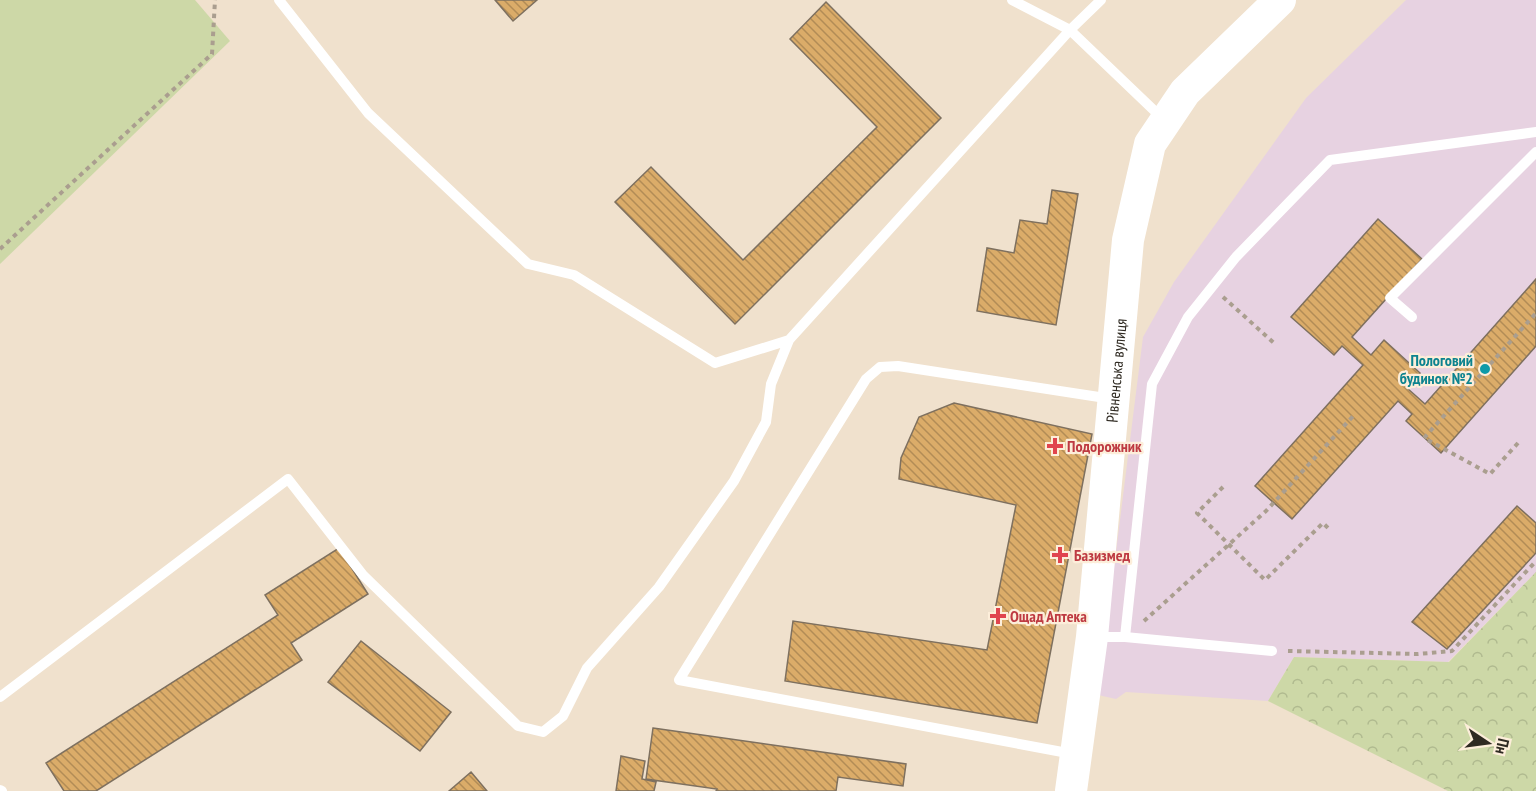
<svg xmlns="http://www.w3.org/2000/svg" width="1536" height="791" viewBox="0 0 1536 791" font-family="'PT Sans Narrow',sans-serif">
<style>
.medical{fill:#e7d2e1}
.grass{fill:#cdd8a7}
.forest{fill:url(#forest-crowns)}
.building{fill:url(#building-back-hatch);stroke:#7e705f;stroke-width:1.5}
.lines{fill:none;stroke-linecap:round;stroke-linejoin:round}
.path{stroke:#aa9e8f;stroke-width:4;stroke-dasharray:4.5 4.5;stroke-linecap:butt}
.lane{stroke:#fff;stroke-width:10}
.secondary{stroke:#fff;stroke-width:32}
.culture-dot{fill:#0f9aa8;stroke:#fdeeda;stroke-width:2}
.health-dot{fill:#e0444e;stroke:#fdeeda;stroke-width:2}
.labels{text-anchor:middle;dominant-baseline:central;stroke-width:4.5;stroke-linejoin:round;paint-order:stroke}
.culture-label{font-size:16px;font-weight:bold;fill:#0d838f;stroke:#fdeeda;text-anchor:end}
.street-label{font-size:16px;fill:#2f2a22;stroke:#fdeeda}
.health-label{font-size:16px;font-weight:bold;fill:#be3a42;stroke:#fdeeda;text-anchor:start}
</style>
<defs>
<pattern id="forest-crowns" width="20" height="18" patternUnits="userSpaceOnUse" patternTransform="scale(1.5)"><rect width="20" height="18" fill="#cdd8a7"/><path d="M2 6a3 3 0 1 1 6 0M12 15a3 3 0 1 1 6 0" fill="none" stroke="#b0ba8f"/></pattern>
<pattern id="building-back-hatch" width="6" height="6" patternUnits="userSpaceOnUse" patternTransform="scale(1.5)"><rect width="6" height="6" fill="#dbac69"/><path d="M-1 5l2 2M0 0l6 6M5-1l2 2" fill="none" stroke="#b28c56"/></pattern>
</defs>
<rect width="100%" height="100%" fill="#f0e1cd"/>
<path class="medical" d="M1406 0H1536V572L1448 662 1294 657 1268 701 1126 692 1116 699 1098 695 1143 337 1174 282 1306 98Z"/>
<path class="grass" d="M0 0H195L230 41 0 264Z"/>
<path class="forest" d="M1536 572V791H1448L1268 701 1294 657 1449 662Z"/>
<path class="building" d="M495 0H537L513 21Z
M826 2 941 118 735 324 615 202 651 167 743 260 877 127 790 39Z
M1052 190 1078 194 1056 325 977 311 987 248 1014 253 1020 220 1047 224Z
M1378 219 1422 259 1352 337 1371 355 1384 340 1420 373 1407 388 1425 404 1536 279V346L1441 453 1406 421 1412 414 1398 401 1292 519 1255 486 1363 365 1342 346 1334 355 1291 317Z
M954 403 1092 434 1037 723 785 681 793 621 987 650 1016 505 899 479 901 458 919 417Z
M1517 506 1536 523V553L1447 649 1412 622Z
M339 548 368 594 291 643 302 660 96 791H64L46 763 278 615 265 595Z
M361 641 451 712 420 751 328 682Z
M653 728 906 764 903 786 838 777 836 791H716L717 789 646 779Z
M621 756 645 761 642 779 656 782 654 791H616Z
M471 772 487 791H449Z"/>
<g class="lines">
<path class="path" d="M0 249 212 54 215 0
M1223 297 1274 343
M1518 443 1490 474 1424 438 1536 313
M1223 487 1197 513 1265 580 1323 523 1331 531
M1144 621 1266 511 1355 414
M1288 651 1418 654 1452 651 1536 561"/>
<path class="lane" d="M279 0 368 113 528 264 574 275 715 363 789 340 1070 30 1101 0
M1012 0 1070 30 1163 119
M1412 317 1390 298 1536 152
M1095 637H1125
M1272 651 1125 637 1152 384 1188 317 1236 257 1330 160 1536 132
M0 697 288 479 363 575 518 726 543 732 563 716 587 668 659 587 734 481 766 422 771 384 789 340
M1073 754 679 680 866 379 880 367 898 366 1112 399
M0 790 2 791"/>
<path class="secondary" id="s1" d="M1071 791 1092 637 1128 240 1150 144 1185 92 1280 0"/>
</g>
<circle class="culture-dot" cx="1485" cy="369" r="6"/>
<g class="health-dot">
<path d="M1052 437h6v6h6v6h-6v6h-6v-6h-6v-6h6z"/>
<path d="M1057 546h6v6h6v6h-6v6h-6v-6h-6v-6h6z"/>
<path d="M995 607h6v6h6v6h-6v6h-6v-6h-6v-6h6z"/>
</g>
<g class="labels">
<g class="culture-label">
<text x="1473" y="360">Пологовий<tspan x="1473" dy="18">будинок №2</tspan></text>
</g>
<g class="street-label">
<text stroke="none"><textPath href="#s1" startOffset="423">Рівненська вулиця</textPath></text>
</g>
<g class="health-label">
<text x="1067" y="446">Подорожник</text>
<text x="1074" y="555">Базизмед</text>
<text x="1010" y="616">Ощад Аптека</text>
</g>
</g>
<g transform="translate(1488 743) rotate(103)" stroke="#fdeeda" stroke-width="4.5" paint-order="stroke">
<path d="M0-4.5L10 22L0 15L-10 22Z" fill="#2f2a22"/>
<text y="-9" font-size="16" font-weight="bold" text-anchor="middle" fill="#2f2a22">Пн</text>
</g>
</svg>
